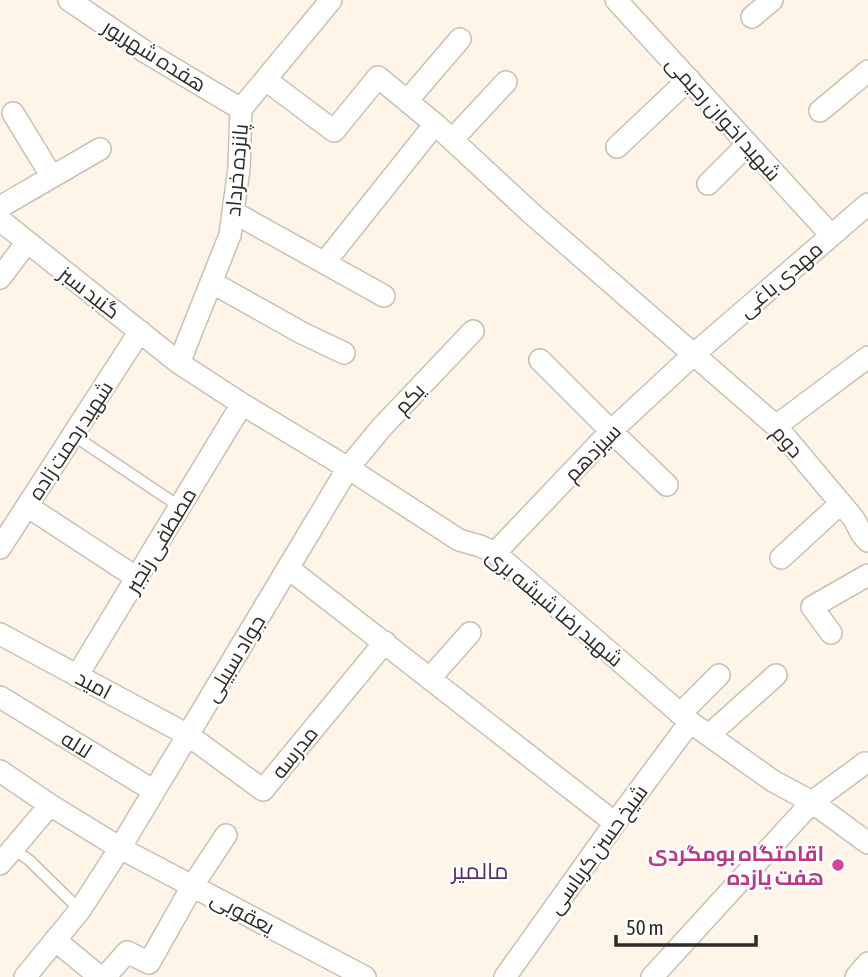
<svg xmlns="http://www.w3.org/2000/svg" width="868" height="977" viewBox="0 0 868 977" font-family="'Asap Condensed',Cairo,sans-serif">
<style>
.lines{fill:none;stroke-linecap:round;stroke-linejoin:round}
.lane-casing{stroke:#c8c0b3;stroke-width:13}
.street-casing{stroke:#c8c0b3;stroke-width:24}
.lane{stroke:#fff;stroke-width:10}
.street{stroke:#fff;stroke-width:21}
.hotel-dot{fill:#d1479c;stroke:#fff;stroke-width:2.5}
.labels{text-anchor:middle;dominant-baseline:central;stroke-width:5;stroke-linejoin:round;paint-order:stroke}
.street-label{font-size:21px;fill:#2e2b26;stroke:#fff}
.hotel-label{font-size:21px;font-weight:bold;fill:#b23c85;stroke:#fff;text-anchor:end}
.neighbourhood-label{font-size:23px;fill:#583067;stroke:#fff}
</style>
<rect width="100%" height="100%" fill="#fef5e8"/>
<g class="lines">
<g class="lane-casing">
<path id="lane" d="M73 435 180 507
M13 849 29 860 80 910"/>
</g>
<g class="street-casing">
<path id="street" d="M69 0 144 51 241 109
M616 0 831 235
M752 17 772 0
M266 80 334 131 378 77 435 124 531 213 776 426 854 519 861 533 868 541
M407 101 460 39
M820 111 868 71
M13 113 52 177
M452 140 506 82
M617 147 689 79
M708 184 748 144
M0 207 100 149
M233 212 384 296
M0 220 179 363 242 404 348 468 459 540 480 546 495 553 690 722 773 781 812 802 868 843
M325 262 435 124
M0 278 27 242
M211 282 302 333 344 353
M540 360 611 431 667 485
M179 363 230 235 239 168 241 109 331 0
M776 426 868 357
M27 506 137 578
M0 548 140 331
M495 553 611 431 693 355 868 204
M781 558 841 503
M288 568 615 823
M831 633 812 607 868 575
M0 634 188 735 263 790 385 642
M77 676 242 404
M430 678 470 633
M0 697 154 791
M680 714 719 675
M709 735 776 675
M0 771 50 805 120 848 365 977
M0 864 50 805
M55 940 100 977
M25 977 80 910 120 848 348 468 382 427 473 331
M105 977 127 952 149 963 193 885 226 835
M505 977 615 823 690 722
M652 977 812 802 865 763
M856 977 868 963"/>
</g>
<use href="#lane" class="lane"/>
<use href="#street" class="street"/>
</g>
<circle class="hotel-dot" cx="838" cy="865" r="7"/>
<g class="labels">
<g class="street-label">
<text transform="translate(155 55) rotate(32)">هفده شهریور</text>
<text transform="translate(724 118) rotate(48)">شهید اخوان رحیمی</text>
<text transform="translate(236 170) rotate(-85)">پانزده خرداد</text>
<text transform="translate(780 279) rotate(-41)">مهدی باغی</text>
<text transform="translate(90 292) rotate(38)">گنبد سبز</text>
<text transform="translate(409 398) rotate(-47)">یکم</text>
<text transform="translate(70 440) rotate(-57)">شهید رحمت زاده</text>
<text transform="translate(788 441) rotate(49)">دوم</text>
<text transform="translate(592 452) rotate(-46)">سیزدهم</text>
<text transform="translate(160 540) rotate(-59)">مصطفی رنجبر</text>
<text transform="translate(555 607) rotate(40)">شهید رضا شیشه بری</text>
<text transform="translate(234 658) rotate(-59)">جواد سبیلی</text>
<text transform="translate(94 684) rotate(28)">امید</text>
<text transform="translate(77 744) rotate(32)">لاله</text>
<text transform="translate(294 752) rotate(-51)">مدرسه</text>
<text transform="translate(597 849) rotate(-54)">شیخ حسن کرباسی</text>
<text transform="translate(243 912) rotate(28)">یعقوبی</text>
</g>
<g class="hotel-label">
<text x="824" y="853">اقامتگاه بومگردی<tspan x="824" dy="24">هفت یازده</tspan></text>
</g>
<g class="neighbourhood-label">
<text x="480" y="871">مالمیر</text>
</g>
</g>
<path d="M616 935v10h140v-10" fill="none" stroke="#2e2b26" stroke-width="3.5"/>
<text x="626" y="935" font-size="21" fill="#2e2b26" stroke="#ffffff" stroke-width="5" paint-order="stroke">50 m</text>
</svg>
